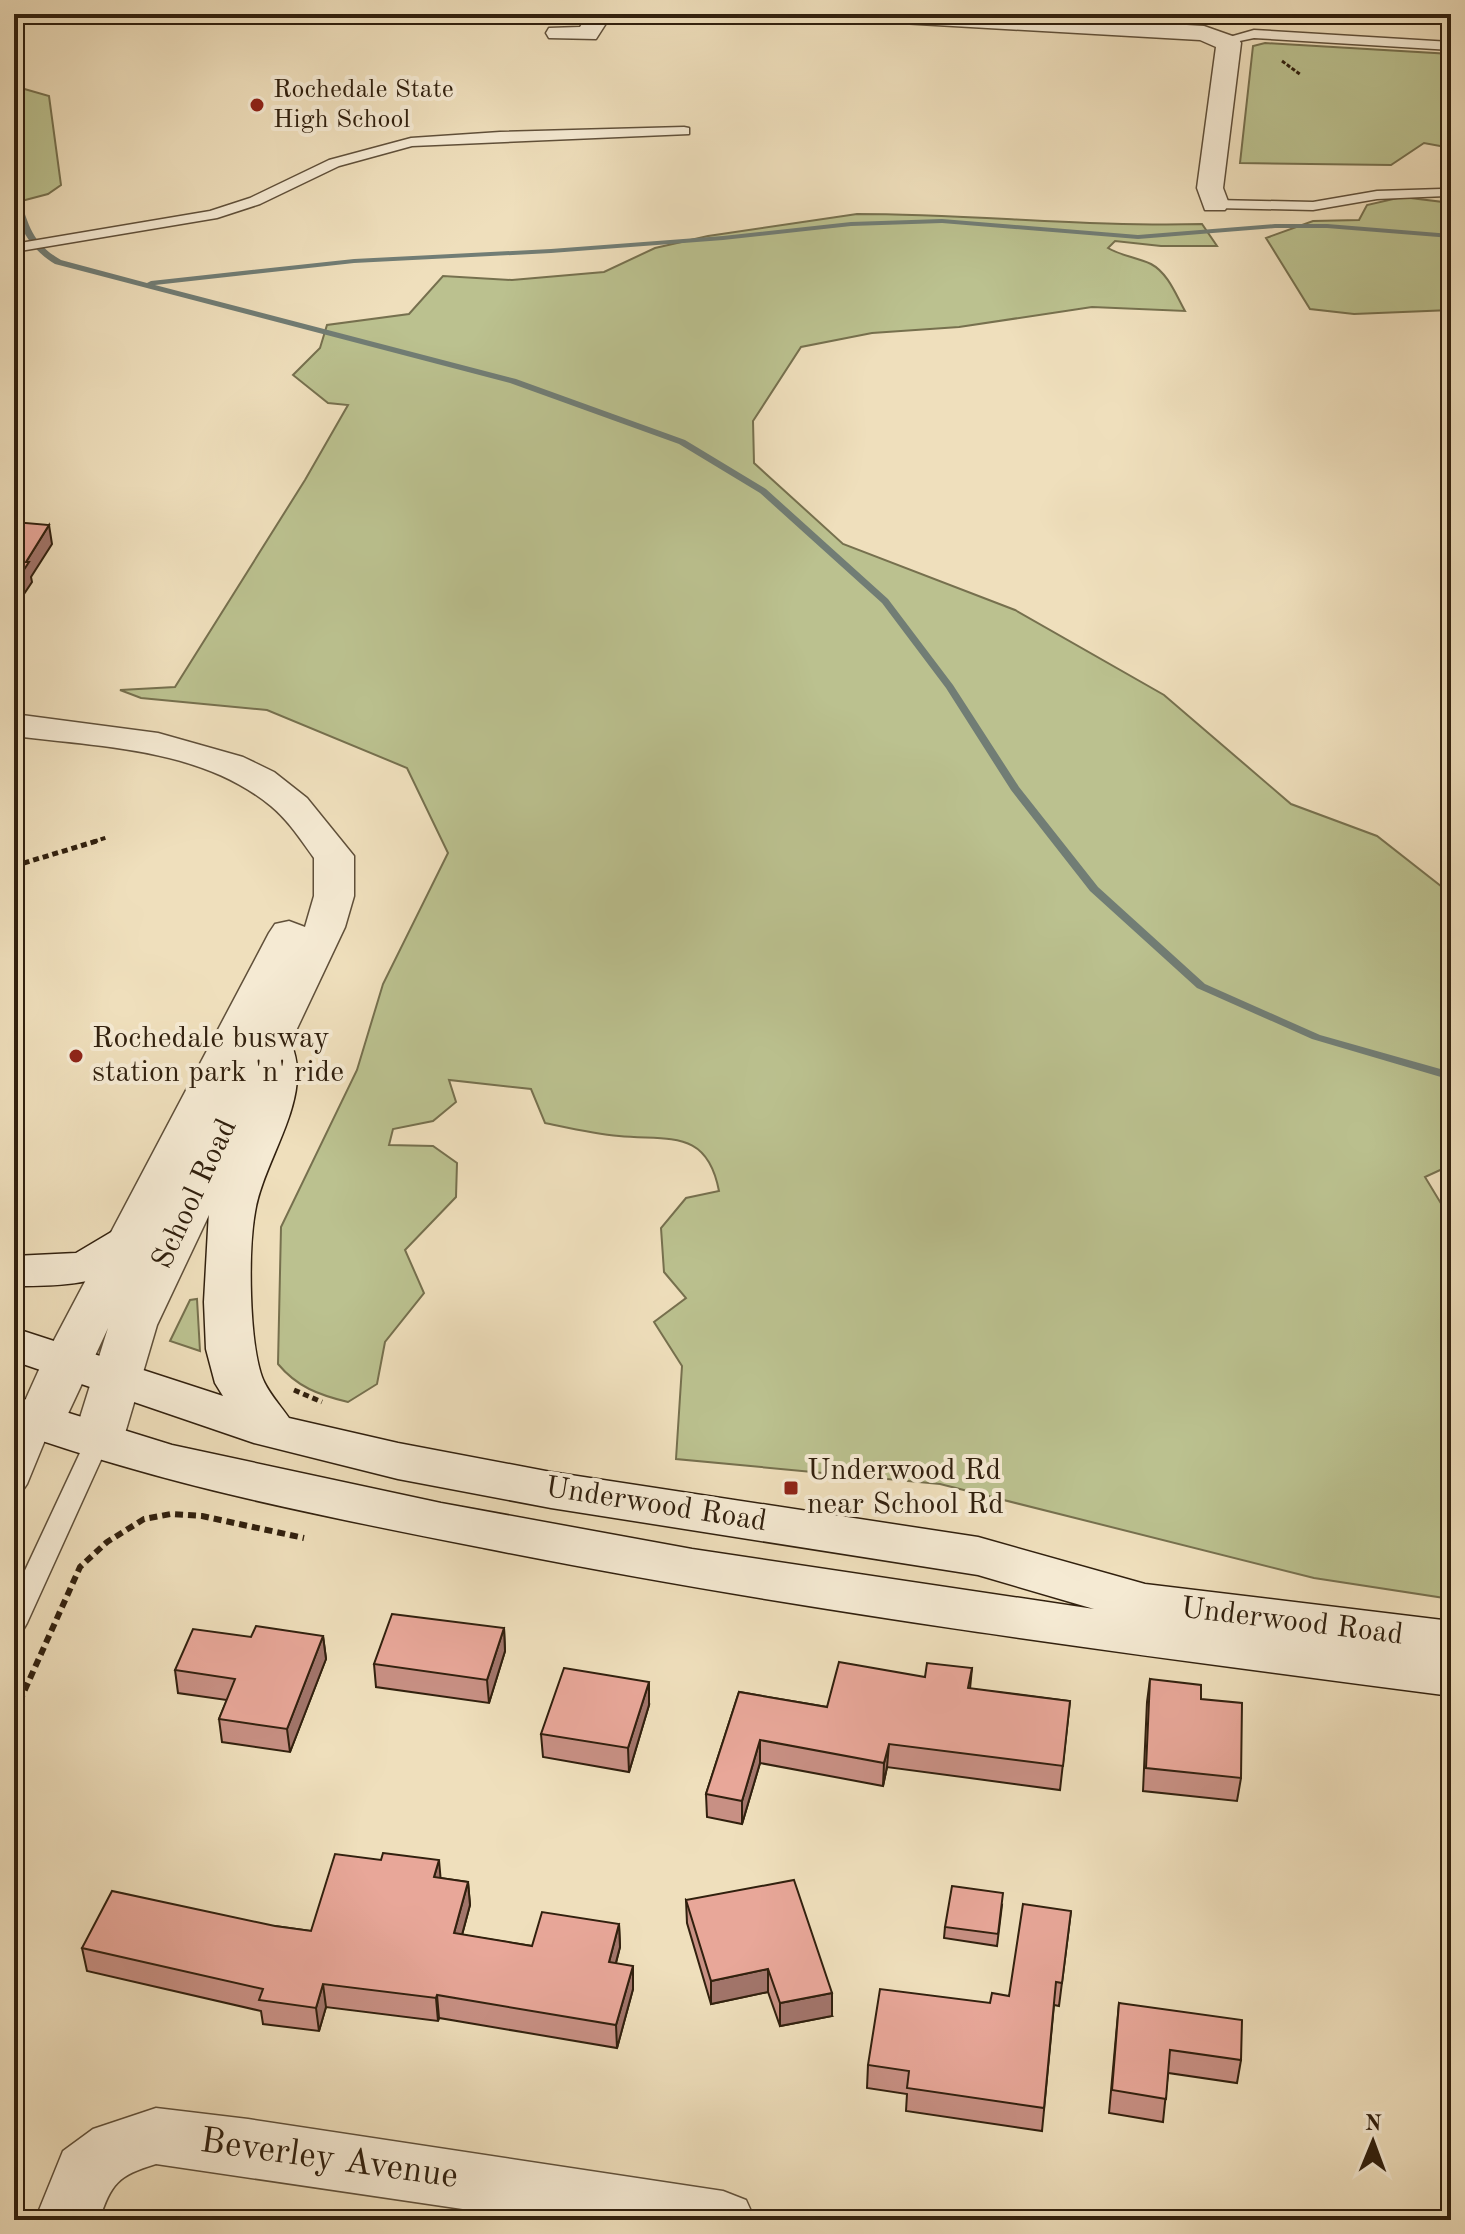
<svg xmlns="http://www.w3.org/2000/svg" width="1465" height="2234" viewBox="0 0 1465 2234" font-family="'Old Standard TT',serif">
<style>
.green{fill:#bbc18f;stroke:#76704e;stroke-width:2}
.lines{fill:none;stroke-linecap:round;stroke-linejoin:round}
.stream{fill:#717d75;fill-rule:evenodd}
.service-casing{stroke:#60503a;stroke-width:3}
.minor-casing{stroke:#60503a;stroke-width:3}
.secondary-casing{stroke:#31200e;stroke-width:3}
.path-far3{stroke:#31200e;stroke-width:3;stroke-dasharray:4 2;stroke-linecap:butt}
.path-far2{stroke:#31200e;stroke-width:4;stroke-dasharray:5 3;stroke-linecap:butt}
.path-far1{stroke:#31200e;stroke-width:5;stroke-dasharray:6 4;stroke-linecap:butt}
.path{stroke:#31200e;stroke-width:6;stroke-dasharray:8 5;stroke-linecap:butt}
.service{fill:#f5ead3;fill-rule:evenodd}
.minor{fill:#f5ead3;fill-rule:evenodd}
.secondary{fill:#f5ead3;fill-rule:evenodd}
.wall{fill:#c89084;stroke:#31200e;stroke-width:2}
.shaded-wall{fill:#a2756b;stroke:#31200e;stroke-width:2}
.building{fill:#e8a799;stroke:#31200e;stroke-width:2}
.poi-dot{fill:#8f2418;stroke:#f5ead3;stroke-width:3}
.labels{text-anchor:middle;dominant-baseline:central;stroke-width:8;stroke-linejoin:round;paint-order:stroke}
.far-poi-label{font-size:26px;fill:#31200e;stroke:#f5ead3;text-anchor:start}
.poi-label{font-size:30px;fill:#31200e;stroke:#f5ead3;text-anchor:start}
.street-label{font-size:30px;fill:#31200e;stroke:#f5ead3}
.near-street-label{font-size:36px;fill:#31200e;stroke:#f5ead3}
</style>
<rect width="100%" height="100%" fill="#efdfbc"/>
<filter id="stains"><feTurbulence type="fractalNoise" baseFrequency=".0025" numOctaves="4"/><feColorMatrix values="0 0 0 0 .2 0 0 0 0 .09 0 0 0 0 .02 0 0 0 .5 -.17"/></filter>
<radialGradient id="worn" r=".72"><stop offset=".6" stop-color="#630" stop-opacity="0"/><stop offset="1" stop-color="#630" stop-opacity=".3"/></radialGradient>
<path class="green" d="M1265 43 1451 54V148L1424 143 1391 165 1240 163 1253 46Z
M14 86 49 96 61 185 48 194 14 203Z
M1402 197 1451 203V310L1354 314 1310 309 1266 238 1313 221 1359 220 1367 205Z
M857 214C972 214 1087 227 1202 224L1217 246H1161L1115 241 1108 248C1121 256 1137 257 1151 264 1168 273 1176 295 1185 311L1092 307 959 327 872 333 801 347 753 421 754 463 843 544 1015 610 1164 695 1291 804 1377 836 1451 894V1165L1425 1177 1451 1220V1599L1314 1578 940 1484 676 1459 682 1366 654 1322 686 1298 664 1272 661 1228 686 1198 719 1191C707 1128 669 1141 619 1136 594 1134 569 1128 545 1123L531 1089 449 1080 456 1102 433 1121 393 1129 389 1145 433 1146 457 1163 456 1197 405 1250 424 1293 385 1342 377 1384 348 1402C319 1395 297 1387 278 1364L281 1227 357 1070 383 984 448 853 407 768 267 710 141 698 120 690 175 687 305 480 348 405 328 403 293 375 320 348 327 325 409 314 443 276 512 280 604 272 655 248 708 236Z
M197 1299 200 1351 170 1341 190 1300Z"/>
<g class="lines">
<path class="stream" d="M14 190 18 192C28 223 31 243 61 260L147 283 151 281 354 259 551 249 723 236 851 222 942 219 1138 235 1275 224H1327L1451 234V238L1327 228H1275L1138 239 942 223 851 226 723 240 551 253 354 263 155 285 516 379 685 440 766 489 888 599 953 685 1019 787 1098 887 1205 984 1320 1035 1451 1072V1080L1312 1039 1197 988 1090 891 1011 790 946 688 882 603 760 493 679 444 510 383 55 264C28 248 14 221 14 190Z"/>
<g class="service-casing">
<path id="service" d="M1254 30 1451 42V50L1254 38 1225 44 1219 40Z
M684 127 689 128V134L412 146 339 166 260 204 217 218 14 252V244L210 211 250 198 329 160 411 138 500 132Z
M1441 189 1448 193 1446 196 1377 199 1313 210 1215 208 1208 204 1215 200 1313 202 1377 191Z
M40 1414 49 1417 52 1423 27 1484 23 1490 14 1493V1455L31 1417Z
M98 1431 107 1434 110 1440 27 1623 23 1630 14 1633V1594L86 1440 89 1434Z"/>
</g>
<g class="minor-casing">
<path id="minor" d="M588 14H612L596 39 549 38 546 33 549 28 580 27Z
M854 14H993L1204 26 1238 38 1241 43 1223 188 1229 204 1225 210H1205L1197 188 1216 47 1200 40 866 21 858 19Z
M14 714 158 733 243 757 274 772 307 798 354 856V896L345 927 157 1325 123 1440 116 1452 98 1457 80 1452 73 1440 108 1328 58 1435 40 1440 22 1435 15 1423 42 1363 269 933 275 924 289 921 305 927 314 896V858C301 840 288 820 271 806 200 748 101 747 14 736Z
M156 2108 248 2119 723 2191 746 2200 755 2220H538L156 2164C117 2176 112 2183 99 2220H35L63 2151 93 2129Z"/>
</g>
<g class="secondary-casing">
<path id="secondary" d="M269 1027 284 1031C323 1087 264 1155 255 1212 248 1251 249 1340 262 1377 267 1391 280 1405 289 1418L398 1443 551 1472 978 1537 1145 1584 1451 1621V1696C1128 1654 804 1612 484 1548 326 1517 167 1486 14 1431V1396L172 1445 441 1503 692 1549 1094 1609 978 1575 551 1508 398 1479 254 1443 14 1361V1328L223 1396 215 1383 206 1349 204 1302 209 1211 255 1084 248 1040 254 1031Z
M129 1227 145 1231 152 1242C124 1286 60 1286 14 1286V1256L76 1253 113 1231Z"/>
</g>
<path class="path-far3" d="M1282 61 1301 75"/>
<path class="path-far2" d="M93 842 108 837"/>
<path class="path-far1" d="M14 866 100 840
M14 1184 17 1177
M294 1390 322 1402"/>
<path class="path" d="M14 1714 80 1567 107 1542 144 1519 171 1514 202 1516 304 1538"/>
<use href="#service" class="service"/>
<use href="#minor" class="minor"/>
<use href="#secondary" class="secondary"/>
</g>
<path class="wall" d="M504 1628 505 1651 489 1703 376 1687 374 1664Z
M323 1636 326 1659 290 1752 222 1742 219 1719 227 1700 178 1693 175 1670 251 1637Z
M972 1668 970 1689 1070 1701 1060 1790 887 1767 883 1786 760 1763 742 1824 707 1817 706 1794 739 1692 827 1707Z
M1150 1679 1201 1699 1241 1778 1237 1801 1143 1791 1147 1702Z
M649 1705 629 1772 543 1757 541 1734Z
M440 1878 468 1882 470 1905 462 1935 532 1946 619 1924 620 1947 616 1963 633 1989 617 2048 439 2018 438 2021 326 2007 319 2031 263 2024 261 2011 87 1971 82 1948 275 1926 311 1931Z
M686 1900 832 2016 780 2026 768 1992 711 2004 687 1923Z
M1002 1905 997 1946 944 1938 945 1927Z
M1071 1911 1059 2006 1054 2005 1042 2131 906 2111 907 2094 867 2088 868 2065 990 2003 1009 1996Z
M1119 2003 1241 2060 1237 2083 1168 2073 1163 2122 1109 2113Z"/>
<path class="shaded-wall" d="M49 525 52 544 31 577 32 582 14 609V585L26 562Z
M504 1628 505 1651 489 1703 487 1680Z
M323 1636 326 1659 290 1752 287 1729Z
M649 1682V1705L629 1772 628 1748Z
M760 1740V1763L742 1824V1801Z
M889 1744 887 1767 883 1786 884 1763Z
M439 1860 441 1883 434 1877Z
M468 1882 470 1905 456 1957 454 1933Z
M619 1924 620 1947 610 1985 609 1962Z
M633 1966V1989L617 2048 616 2025Z
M768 1969V1992L711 2004V1981Z
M323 1984 326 2007 319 2031 316 2008Z
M832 1993V2016L780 2026V2003Z
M437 1995 439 2018 438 2021 436 1998Z"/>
<path class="building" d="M14 522 49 525 26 562H29L14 585Z
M392 1614 504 1628 487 1680 374 1664Z
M256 1626 323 1636 287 1729 219 1719 235 1679 175 1670 193 1629 251 1637Z
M839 1662 925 1677 927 1663 972 1668 968 1688 1070 1701 1063 1766 889 1744 884 1763 760 1740 742 1801 706 1794 739 1692 827 1707Z
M564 1668 649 1682 628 1748 541 1734Z
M1150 1679 1201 1685V1699L1242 1703 1241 1778 1146 1768Z
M383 1853 439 1860 434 1877 468 1882 454 1933 532 1946 542 1912 619 1924 609 1962 633 1966 616 2025 437 1995 436 1998 323 1984 316 2008 259 2000 263 1989 82 1948 112 1891 275 1926 311 1931 335 1854 381 1860Z
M794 1880 832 1993 780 2003 768 1969 711 1981 686 1900Z
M952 1886 1003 1893 998 1934 945 1927Z
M1023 1904 1071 1911 1062 1983 1056 1982 1044 2108 907 2088 909 2071 868 2065 880 1989 990 2003 992 1993 1009 1996Z
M1119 2003 1242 2020 1241 2060 1170 2050 1166 2099 1112 2090Z"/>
<g class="poi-dot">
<circle cx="257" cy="105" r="8"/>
<circle cx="76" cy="1056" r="8"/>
<rect x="783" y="1480" width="16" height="16" rx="4"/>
</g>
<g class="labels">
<g class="far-poi-label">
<text x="273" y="90">Rochedale State<tspan x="273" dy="30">High School</tspan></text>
</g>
<g class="poi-label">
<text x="92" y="1039">Rochedale busway<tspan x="92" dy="34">station park 'n' ride</tspan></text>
<text x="807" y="1471">Underwood Rd<tspan x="807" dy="34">near School Rd</tspan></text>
</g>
<g class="street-label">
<text transform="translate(195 1194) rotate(-65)">School Road</text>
<text transform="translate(656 1505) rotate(9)">Underwood Road</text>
<text transform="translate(1292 1622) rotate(7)">Underwood Road</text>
</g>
<g class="near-street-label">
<text transform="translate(329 2160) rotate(8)">Beverley Avenue</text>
</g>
</g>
<rect width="1465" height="2234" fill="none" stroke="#efdfbc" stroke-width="48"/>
<rect x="16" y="16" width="1433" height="2202" fill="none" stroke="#31200e" stroke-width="4"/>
<rect x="24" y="24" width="1417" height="2186" fill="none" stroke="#31200e" stroke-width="2"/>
<g transform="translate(1373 2142) rotate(1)" stroke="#f5ead3" stroke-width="6" paint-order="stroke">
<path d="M0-6L14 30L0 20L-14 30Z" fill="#31200e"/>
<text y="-12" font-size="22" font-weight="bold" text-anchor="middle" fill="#31200e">N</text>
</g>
<rect width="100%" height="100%" filter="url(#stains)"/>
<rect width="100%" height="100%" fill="url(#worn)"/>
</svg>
